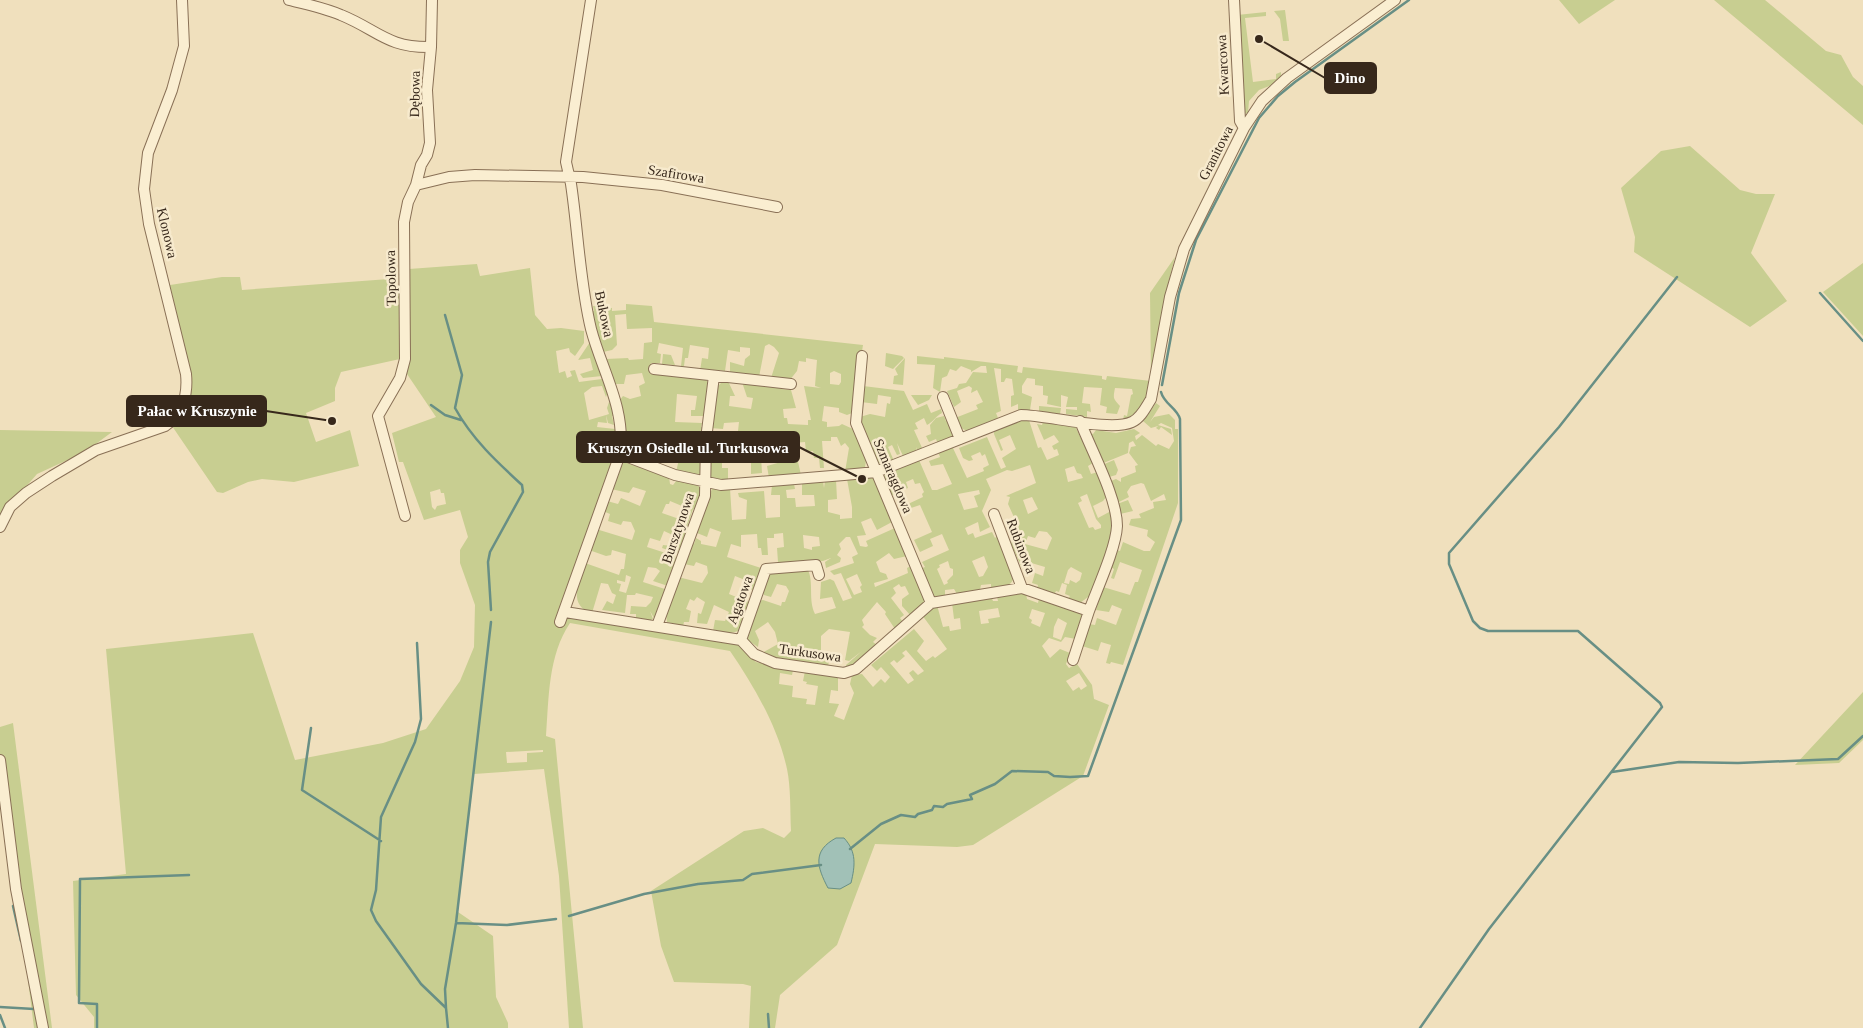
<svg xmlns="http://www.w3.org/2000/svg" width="1863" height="1028" viewBox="0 0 1863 1028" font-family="'Times New Roman',serif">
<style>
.green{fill:#c8ce91;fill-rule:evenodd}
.water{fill:#a1c1b7;stroke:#688f85}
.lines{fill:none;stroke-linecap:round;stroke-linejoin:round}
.stream{stroke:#688f85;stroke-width:2.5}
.minor-casing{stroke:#897056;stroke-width:12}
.minor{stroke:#faeed1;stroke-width:10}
.labels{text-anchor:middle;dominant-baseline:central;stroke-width:5;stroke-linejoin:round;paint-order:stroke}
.street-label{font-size:14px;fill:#37281b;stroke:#f7eacd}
.leader{fill:none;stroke:#37281b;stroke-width:2}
.callout-dot{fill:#37281b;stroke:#f7eacd;stroke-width:2}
.callout{fill:#37281b;stroke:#37281b;stroke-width:2}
.callout-label{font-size:15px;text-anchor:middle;font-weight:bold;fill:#fff}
</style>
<rect width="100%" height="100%" fill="#f0e0bd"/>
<path class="green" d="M1559 0H1615L1579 24Z
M1714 0H1765L1826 51 1841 55 1853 77 1863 86V125Z
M1285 10 1289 41H1283L1280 19 1274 11Z
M1266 12V16L1245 18 1253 82 1276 79V74L1281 72V77L1272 85 1259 90 1249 101 1248 113 1244 114 1237 15Z
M1690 146 1740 190 1756 194H1775L1751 253 1787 301 1750 327 1634 252 1635 237 1621 188 1661 151Z
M1175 257 1165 296 1151 379 1150 293Z
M1863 263V336L1823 292Z
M477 264 480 276 530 268 535 315 547 329 561 328 584 331V343L575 356 570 352 569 348 556 351 559 373 565 371 567 378 572 376 570 371 575 370 579 382 602 379 608 392 606 397 602 386 592 387 584 393 589 420 606 415 607 423 598 422 597 427 615 429 618 447 560 615 737 644 756 662 793 670 792 675 780 673 779 684 793 686 792 697 807 699 806 704 815 705 818 686 806 684 807 682 803 681 805 671 838 676V691L831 690 829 703 839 704 834 716 844 720 854 693 850 684 852 675 862 674 873 687 881 679 885 683 890 677 881 667 877 671 871 665 914 629 924 641 917 651 926 661 933 656 935 658 947 649 922 615 937 605 943 627 949 626 950 631 961 629 960 618 954 619 952 603 991 596 993 601H998L997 597 1015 592 1026 593 1027 599 1038 603 1039 598 1084 615 1076 639 1065 637 1061 642 1049 638 1042 646 1050 658 1060 649 1070 653 1066 664 1069 668 1077 664 1092 685 1094 699 1109 705 1083 776 973 845 957 847 875 844 837 945 780 995 775 1028H749L751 986 743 984 674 982 661 946 651 891 744 831 763 828 784 838 791 831C790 811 791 788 787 769 778 727 754 686 730 651L570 623C548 656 549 697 546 736L555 739 583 1028H569L559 876 544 769 474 774 458 912 493 936 496 997 508 1023V1028H94V1017L76 995 73 881 126 874 106 649 253 633 295 760 383 743 426 729 460 681 474 647 475 605 460 563V550L468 537 460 510 424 520 403 462H399L392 433 436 417 407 374 409 269ZM440 489 441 493H444L446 504 437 506 435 510 432 507 430 492ZM998 608 1000 617 988 619 989 623 981 624 979 611ZM1032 609 1045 613 1040 627 1031 623 1032 620 1029 618ZM1058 618 1067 623 1061 640 1053 637 1054 627ZM906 650 924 671 918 675 913 670 909 673 914 680 908 684 890 663 894 660 897 663 905 656 902 653ZM1079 673 1087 686 1081 690 1079 687 1073 691 1066 681ZM543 750V752L527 753V762L507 763 506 752Z
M222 277H240L242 290 389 279 401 290 400 359 341 372 335 388V401L306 413 316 442 350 430 359 466 294 482 262 479 248 482 223 493 217 492 172 426 190 385 181 332 170 285Z
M626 304 652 306 654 322 863 345 852 413 847 415 839 412V408L824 406 822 421 827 422V427L839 426 842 424 853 429 866 461 865 467 845 472 849 448 845 443 841 446 837 437H831V441H822L824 468H820L819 458H814L813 451 806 452 805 442 792 443V453H796L801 475 769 478 767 466 781 462 780 452H768L767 455 761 456 762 473 751 474V463L756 462 755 443 744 444V447L722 449V468H728V481L710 477 709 440 729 442 731 432 738 431 739 422 724 423 723 429 710 428 712 411H715L712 410 717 387 722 382 728 381 735 396H730L729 406 751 409 753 398 747 397 743 385 744 382 781 386V389L791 390 796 408 783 409 784 418H787L788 424 808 425V420H811L804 386 821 388 815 386 817 360 806 358V362L799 361 797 371 789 381 771 378 779 353 774 347 769 344 765 346 759 377 730 374V362L744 366 745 359 750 355V348L740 347V352L728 350 725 371 720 370V373L700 371 702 358 708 359 709 348 690 345 688 358H685L684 366H681L683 348 659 343 657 353 661 354 660 363H651L650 374H654L655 372 705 379 709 383 705 416H691V410H695L697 396 677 394 675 422 702 423 701 427H704L701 474 697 477 676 472 680 455 685 456 689 443 686 442 687 438 677 435 671 451 667 450 665 455 668 463 655 459 661 447V435L651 434 648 438 625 433 619 401 623 396 630 399 641 396 639 386 645 383 642 373 626 375 624 384H615L606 359 628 358 629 360 643 359 644 343 652 342V328L627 329 626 314 615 315 617 345 612 350 603 352 591 311H594L593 306 612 308V311L626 310ZM834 371 841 374V382L839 385 830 384V373Z
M590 342 602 376 583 378 580 374 593 370 590 358 578 360Z
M886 353 902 356 904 358 893 369 885 366Z
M663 354 671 355 675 365 662 364Z
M917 356 944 359V357L1018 366 1017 372 1022 373 1023 367 1102 376V379L1106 380 1107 376 1151 381C1147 397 1141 416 1123 420L1124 415 1127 416 1131 395 1133 394 1132 389 1115 388C1113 399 1113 398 1120 406L1117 414 1106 413 1107 407 1100 405 1102 388 1084 387 1082 403 1090 404 1091 412 1087 411V417L1066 414V409L1077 410V407H1066L1068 397 1061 395V407L1047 404 1048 396 1043 395V386L1035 385V379L1027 378 1022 386V393L1032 397 1030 410 1018 411V404L1011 407V396L1014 395 1012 379 1006 378 1004 382H1001V369L994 368 1001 411 996 413 998 418 967 431 961 428 955 418 978 409 976 405 983 402 977 390 971 393 972 388 969 386 957 391 961 402 954 407 947 391 957 388 959 384 966 383 973 372 987 373 986 366H981L971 372V370L961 366 956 371 950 369 947 376 942 378 940 392 933 388 935 365 917 364Z
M905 358 903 385 893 384 894 376 898 375 895 369Z
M863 386 904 391 913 410 927 404 931 413 941 409 942 413C936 416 933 422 927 425L924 418 915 423 918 429 914 430 923 450 918 452 916 447 917 453 904 458 897 443 900 454 897 455 892 445 888 447 894 461 887 464 877 463 862 433 860 417 870 414 885 417 887 403 890 404 891 397 878 395 877 404 861 402Z
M932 395 929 400 918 405 911 395Z
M609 402 612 405 616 415 612 416 614 425 608 423 606 415 609 414 607 408Z
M1156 403 1160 406 1150 422 1154 417 1169 414 1175 420V429H1178V503L1123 665 1111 662 1110 664 1106 663 1111 645 1101 642 1098 651 1082 646 1089 624 1095 625 1097 618 1116 625 1122 609 1112 605 1109 612 1096 610 1103 587 1130 595 1135 582H1138L1142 570 1120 562 1114 579 1111 578 1114 569 1109 566 1115 549 1120 551 1123 542 1144 551H1150L1155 542 1147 536 1148 530 1129 525 1131 519 1141 518 1139 514 1154 508 1153 502 1166 500 1164 494 1151 501 1144 484 1141 483 1131 486 1127 492 1129 497 1117 503 1111 481 1116 479 1121 482V478L1136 472 1135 466 1138 465 1129 453 1131 447 1136 446 1133 441 1129 443 1128 453 1101 464 1090 433 1093 434 1096 430 1116 433 1134 429 1140 433 1135 436 1136 440 1142 435 1156 446 1158 444 1169 449 1174 441 1172 428 1161 423 1158 425 1171 429 1172 435 1161 427 1159 430 1156 428 1158 426 1151 428 1143 421Z
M1039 406 1061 408 1060 414 1039 411Z
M944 416 946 421 949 420 953 436 938 444 936 439 929 442 926 436 931 434 930 425 936 418Z
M1028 417 1038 448 1041 447 1047 460 1059 455 1057 449 1054 450 1052 446 1059 442 1054 435 1044 440 1037 424 1042 425 1044 419 1074 424 1093 463 1088 466 1091 474 1098 472 1107 496 1103 501 1093 506 1098 518 1111 511 1113 523 1110 539 1092 594 1080 603 1067 600 1070 596 1065 594 1067 585 1062 583 1059 592 1056 591 1054 595 1037 589 1038 585 1032 583 1035 573 1043 576 1045 567 1028 562 1026 569 1022 568 1011 544 1018 526 1008 504 1010 497 1006 496 1036 483 1030 465 1012 471 1007 470 986 479 991 490 982 511 990 527 980 532 978 522 965 528 968 535 973 533 975 538 992 532 995 538 998 535 1014 577C1011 588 1001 587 991 589V584L981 585 980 590 957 594 954 589 945 590V596H934L920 569 925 567 922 562 949 550 942 534 930 539 933 546 920 552 914 540 932 532 920 505 911 508 908 504 923 497 922 494 924 492 920 483 915 484 913 479 906 482 908 488 890 496 884 475 919 460 932 490H937L952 484 943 464 931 466 929 461 940 457 938 452 952 446 967 478 984 471 983 468 989 465 985 454 982 456 980 452 971 456 973 460 969 461 963 458 959 448 987 437 1001 469 1006 467 1002 458 1016 449 1010 435 999 440 1003 450 1001 451 994 434V427ZM1074 466 1077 473 1081 474 1083 478 1068 482 1065 469ZM979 490 980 494 974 496 978 507 964 510 958 494ZM1087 494 1096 519 1101 525V528L1095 530 1093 527 1089 528 1078 503 1082 501 1080 497ZM1032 497 1038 509 1028 514 1023 500ZM1039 531 1047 532 1052 538 1047 550 1025 544 1028 536 1035 538ZM984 556 988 567 983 576 979 577 972 561ZM948 561 950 568 953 569V575L947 581 948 583 944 585 937 569 940 567 939 565ZM1071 567 1082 573 1080 580 1076 583 1070 580 1069 584 1064 583 1068 570Z
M0 430 112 432 85 452 37 474 4 512 0 521Z
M1114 460 1118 470 1116 475 1109 477 1102 465Z
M624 462 669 477 670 484 673 485 677 480 698 485 701 490 696 510 693 509 687 527 690 528 682 548H679L677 553 662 548 663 545 672 546 677 537 664 531 660 541 650 538 647 547 675 556 674 560 676 557 679 559 668 586 653 581 660 571 656 568 648 567 643 582 668 590 656 617 654 618 650 611 653 619 648 621 636 619V614H630L631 606 646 607 651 602 653 597 636 593 635 595H627L625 613 602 610 607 601 613 604 616 595 612 593 608 584 601 583 592 613C567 606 579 580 585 563L619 575 621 569H624L626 554 612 550 611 555 606 556 589 550 596 529 632 540 635 531 631 522 623 521 621 525 608 521 610 514 603 511 607 501 618 504 621 498 640 506 646 491 633 487 629 493 611 489 620 463ZM670 501 682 506 680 511 684 513 682 520 662 513 666 504H669ZM626 575 631 577 626 593 619 591 621 584 617 583V580L625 582Z
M874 477 892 522 877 530 871 518 861 522 866 535 857 536 860 546 866 547 868 546 866 541 895 528 907 556 894 559 889 553 876 562 880 572 886 574 888 579 874 583 875 587 908 573 907 568 911 566 925 599 924 602 911 616 902 606V599L909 594 905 586 901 587 899 584 893 588 896 593 891 598 904 615 900 618 903 622 895 629 885 614 886 612 877 602 862 620 864 625 862 627 870 635 877 638 873 642 877 645 861 660 847 669 846 665 862 651 849 661 845 660 850 632 829 629 821 636V652L830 654 828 667 776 660 760 654 778 644 775 632 768 622 755 631 759 640 758 647 746 639 758 601 763 600 781 606 782 602H785L789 591 786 586 777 584 771 597 764 595 762 590 770 572 808 570C814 583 808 600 815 614L836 608 832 597 820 599 821 582 830 579 834 581 843 601 852 598 841 573 834 575 830 571 854 563 852 557 858 554 850 537H846L839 544 841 549 837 555 841 558 840 562 826 568 825 562 831 558 823 561 787 564V562H778L777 548 784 547 783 533 774 534V538H767L768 555H762L761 548H758L757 534 741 535V547L731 544 727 557 761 568 753 590 745 587V580L735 576 729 594 751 603C740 631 745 636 713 631L715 620 725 621 729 612 714 605 707 624 697 623 698 613 701 614 705 602 697 597 694 601 690 599 686 609 691 611 689 622H684L683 626 667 622 666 614 678 577 702 583 708 573 707 566 696 562 694 566 684 564 690 543 694 544 696 538 701 541V544L716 547 721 532 710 528 707 537 697 533 699 528 697 527 712 489 730 488 732 520 746 519 747 500 739 497 738 493 764 491 766 518 780 517V495H771L772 485 794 484 795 489 786 490 787 498H795L796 507 815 506 814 495H802V483L823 481 824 488 825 481 836 480 837 499 828 500V512L840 515V519L852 518V507L847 479ZM803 535 819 537 820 546 812 547V550L804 548ZM857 574 862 585 860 587 862 592 854 595 846 579Z
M1128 500 1133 511 1120 514 1117 504Z
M1863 692V740L1839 763 1795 765Z
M13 723 52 1028H34L0 755V727Z"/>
<path class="water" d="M836 838H844C857 852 855 866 851 883L840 889 828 888C817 867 812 851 836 838Z"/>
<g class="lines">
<path class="stream" d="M1820 293 1863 341
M445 315 462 375 455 408C472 439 497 462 522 485L523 492 490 552 488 562 491 610
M1162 385 1179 293 1196 240 1259 118 1278 96 1295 82 1409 0
M431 405 445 415 461 420
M417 643 421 719 415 742 381 817 376 890 371 910 376 921 421 984 446 1008 448 1028
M311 728 302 790 381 841
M1612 772 1679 762 1738 763 1838 759 1863 736
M850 849 881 824 901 815 915 817 918 814 932 810 934 806 943 807 947 804 972 799 970 795 995 784 1012 771 1048 772 1054 776 1070 777 1088 776 1181 520 1180 419C1177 408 1164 404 1161 392
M13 906 21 941
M569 916 644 894 698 884 743 880 752 874 821 865
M456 923 507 925 556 919
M0 1007 34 1009 35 1005
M446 1008 445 989 456 923 491 622
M768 1014 769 1028
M0 1015 5 1028
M97 1028V1004L79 1003 80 879 189 875
M1420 1028 1489 929 1662 707 1660 703 1578 631H1488L1480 628 1473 621 1449 564V553L1559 427 1677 277"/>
<g class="minor-casing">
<path id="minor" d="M289 0C306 4 325 8 341 15 378 30 387 48 431 47
M1234 0 1240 121 1244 128
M416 185 449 177 475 175 583 177 662 185 777 207
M862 356 856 423 931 603
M654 369 791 384
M943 397 960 439
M620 454 675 475 721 485 844 475 876 472 1021 415C1047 415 1111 432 1132 422 1141 418 1146 407 1151 399L1170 297 1184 249 1244 128 1262 101 1287 78 1395 0
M994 514 1022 588
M405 516 378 416 400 378 405 359 404 222 408 202 416 185 421 165 427 155 430 143 427 90 431 47 432 0
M0 527 10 507 26 493 52 476 96 450 165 426C183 414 188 394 186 374L149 224 144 189 148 153 172 90 184 46 182 0
M565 612 741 640 754 654 775 663 844 673 856 669 931 603 1022 588 1089 611C1097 589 1116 548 1117 526 1117 497 1091 450 1080 421
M560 622 620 454C626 408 602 371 591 329 580 284 578 231 571 184L566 162 591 0
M657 626 705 496 706 439 714 376
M741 640 766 569 816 565 819 575
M1073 660 1089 611
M0 760 16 889 43 1028"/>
</g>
<use href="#minor" class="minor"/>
</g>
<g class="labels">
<g class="street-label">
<text transform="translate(1223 65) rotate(-93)">Kwarcowa</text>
<text transform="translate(415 94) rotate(-89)">Dębowa</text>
<text transform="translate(1216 153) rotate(-63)">Granitowa</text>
<text transform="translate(676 174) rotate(9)">Szafirowa</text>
<text transform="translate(167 233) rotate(77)">Klonowa</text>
<text transform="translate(391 278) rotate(-91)">Topolowa</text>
<text transform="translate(604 314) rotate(78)">Bukowa</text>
<text transform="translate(893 476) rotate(67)">Szmaragdowa</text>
<text transform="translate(678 528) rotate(-71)">Bursztynowa</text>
<text transform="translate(1021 546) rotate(69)">Rubinowa</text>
<text transform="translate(740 600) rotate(-70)">Agatowa</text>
<text transform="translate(810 653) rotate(8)">Turkusowa</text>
</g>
</g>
<path class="leader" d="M1259 39L1325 78M332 421L266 411M862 479L799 447"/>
<g class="callout-dot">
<circle cx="1259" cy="39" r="5"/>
<circle cx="332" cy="421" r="5"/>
<circle cx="862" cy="479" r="5"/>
</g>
<g class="callout">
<rect x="1325" y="63" width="51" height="30" rx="5"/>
<rect x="127" y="396" width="139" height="30" rx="5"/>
<rect x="577" y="432" width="222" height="30" rx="5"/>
</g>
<g class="callout-label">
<text x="1350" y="83">Dino</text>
<text x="197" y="416">Pałac w Kruszynie</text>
<text x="688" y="453">Kruszyn Osiedle ul. Turkusowa</text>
</g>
</svg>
